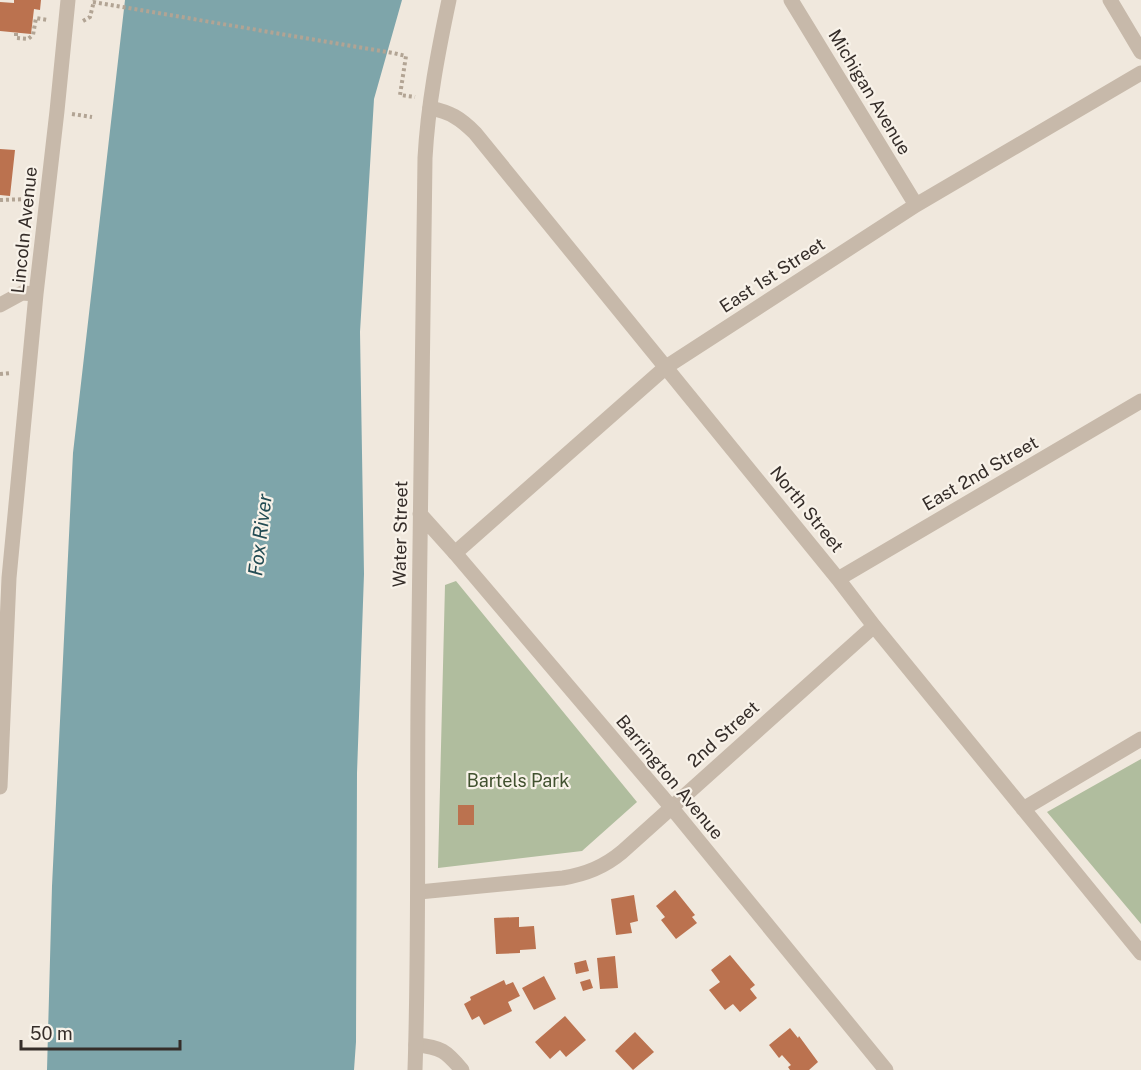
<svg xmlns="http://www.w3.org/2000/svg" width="1141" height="1070" viewBox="0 0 1141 1070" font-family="'Public Sans',sans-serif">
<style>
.green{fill:#b0bd9e}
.water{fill:#7ea5aa}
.building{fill:#bb724f}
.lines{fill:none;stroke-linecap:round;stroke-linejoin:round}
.path{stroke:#b2a494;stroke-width:4;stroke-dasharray:3 3;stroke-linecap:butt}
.minor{stroke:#c7b9aa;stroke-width:15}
.tertiary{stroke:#c7b9aa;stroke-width:15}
.labels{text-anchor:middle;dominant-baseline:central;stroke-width:4.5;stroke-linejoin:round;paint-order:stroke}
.street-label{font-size:18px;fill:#352d29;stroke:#f8f2e9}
.park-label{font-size:18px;fill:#41512f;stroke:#f8f2e9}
.water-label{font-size:20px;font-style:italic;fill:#224b53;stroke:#f8f2e9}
</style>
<rect width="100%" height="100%" fill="#f0e8dd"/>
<path class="green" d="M456 581 637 802 582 851 438 868 445 585Z
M1141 759V924L1047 812Z"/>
<path class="water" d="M125 0H402L374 99 360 332 364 574 357 773 356 1042 354 1070H47L52 886 73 453Z"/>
<path class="building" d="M14 0H41L40 10 34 9 31 34 0 31V2L14 3Z
M0 149 15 150 10 196 0 195Z
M458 805H474V825H458Z
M675 890 695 915 692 917 697 923 676 939 661 920 665 917 656 906Z
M634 895 638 921 630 923 632 933 616 935 611 899Z
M519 917V927L534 926 536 949 520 950V953L496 954 494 918Z
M730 955 755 985 750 989 757 998 740 1012 733 1004 725 1010 709 990 720 982 711 970Z
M615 956 618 988 600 989 597 958Z
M586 960 589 971 576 974 574 963Z
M544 976 556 999 534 1010 522 988Z
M590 979 593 988 583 991 580 982Z
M504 980 506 985 513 982 520 996 508 1002 512 1011 484 1025 479 1016 472 1020 464 1004 471 1000 470 997Z
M565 1016 586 1040 566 1057 560 1050 550 1059 535 1042Z
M790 1028 798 1038 799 1036 818 1062 809 1070H790L788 1067 791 1065 782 1055 779 1058 769 1045Z
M635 1032 654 1052 633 1070 615 1051Z"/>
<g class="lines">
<path class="path" d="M93 2 393 53 406 56 400 95 415 97
M83 21 90 17 94 1
M16 33V38L28 39 33 35 36 18 48 20
M72 114 92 117
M0 200 29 199
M0 374 11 373"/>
<path class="minor" d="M791 0 916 205
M1110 0 1141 52
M430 108C450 112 460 118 475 133L838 579 874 626 1141 953
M0 305 22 293 36 294
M455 553 666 367 916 205 1141 73
M838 579 1141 401
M0 787 9 578 36 294 57 111 68 0
M1023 809 1141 739
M419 892 563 878C586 874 604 867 622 852L874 626
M416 1045C441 1047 446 1051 462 1070"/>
<path class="tertiary" d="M420 514 455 553 671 807 886 1070
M415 1070C419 948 417 826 418 703 420 521 423 340 425 158 428 104 438 52 449 0"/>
</g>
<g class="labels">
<g class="street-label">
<text transform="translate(870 92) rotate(59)">Michigan Avenue</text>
<text transform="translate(24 230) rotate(-84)">Lincoln Avenue</text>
<text transform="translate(772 275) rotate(-33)">East 1st Street</text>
<text transform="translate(980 473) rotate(-30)">East 2nd Street</text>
<text transform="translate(807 509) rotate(51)">North Street</text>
<text transform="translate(400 534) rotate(-89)">Water Street</text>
<text transform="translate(723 734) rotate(-42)">2nd Street</text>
<text transform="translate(670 777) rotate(50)">Barrington Avenue</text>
</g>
<g class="park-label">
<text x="518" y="780">Bartels Park</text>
</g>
<g class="water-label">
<text transform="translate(260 535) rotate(-83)">Fox River</text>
</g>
</g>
<path d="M21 1040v9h159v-9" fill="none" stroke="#352d29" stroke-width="3"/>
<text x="30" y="1040" font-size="18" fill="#352d29" stroke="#f8f2e9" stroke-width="4.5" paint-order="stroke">50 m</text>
</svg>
